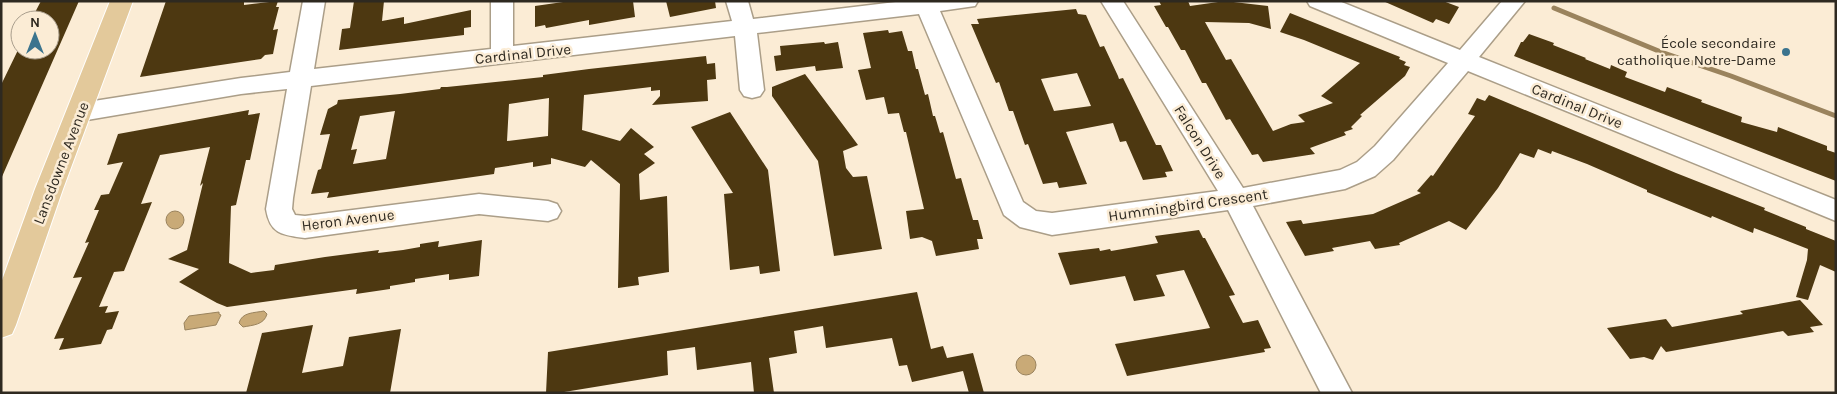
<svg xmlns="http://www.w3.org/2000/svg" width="1837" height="394" viewBox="0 0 1837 394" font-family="Karla,sans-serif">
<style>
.water{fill:#c9aa77;stroke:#9a835d}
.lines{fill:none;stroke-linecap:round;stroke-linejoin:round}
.stream{stroke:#9a835d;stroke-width:5}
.building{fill:#4d3811;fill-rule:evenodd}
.minor-casing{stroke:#ab9e88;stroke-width:3}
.major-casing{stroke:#fff;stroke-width:2}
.minor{fill:#fff;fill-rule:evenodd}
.major{fill:#e3c99b;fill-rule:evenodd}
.poi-dot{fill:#3b748e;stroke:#fbecd5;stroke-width:2}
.labels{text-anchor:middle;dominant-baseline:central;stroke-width:5;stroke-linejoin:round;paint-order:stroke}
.poi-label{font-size:15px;fill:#2e2920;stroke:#fbecd5;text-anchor:end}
.street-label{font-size:15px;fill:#2e2920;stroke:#fbecd5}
</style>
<rect width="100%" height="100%" fill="#fbecd5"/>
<path class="water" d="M166 220a9 9 0 1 1 18 0a9 9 0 1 1-18 0Z
M264 311 267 314C264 325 253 325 243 327L239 323C242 312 254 313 264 311Z
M219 312V314L221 315 216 325 185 330 184 323 189 316Z
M1016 365a10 10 0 1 1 20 0a10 10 0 1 1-20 0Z"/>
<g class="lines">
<path class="stream" d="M1554 8 1661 52 1731 76 1836 116"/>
</g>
<path class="building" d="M41 1H79L1 179V85L18 50H50V20H31Z
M166 1H244V5L278 1 276 7H279L273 30 278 29 273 54 265 55 261 59 140 77Z
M354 1H384L382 21 404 17V24L471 10V27L464 28V35L339 50 342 29 350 28Z
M570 1H633L635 17 589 25V20L546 28 545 25 535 27V6Z
M666 1H715L716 8 670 17Z
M1159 1H1188L1190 6 1225 1 1268 6 1271 29 1249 23 1205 22 1226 60 1231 59 1273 131 1291 124 1305 122 1298 115 1333 103 1321 96 1360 63 1304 40 1280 32 1290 13 1400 57 1399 59 1406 62 1404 65 1410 67 1405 76 1360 115 1362 116 1351 127 1353 129 1344 132 1346 135 1310 148 1315 154 1263 162 1258 154 1252 155 1230 119 1226 120 1206 83H1202L1185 50H1181L1168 27H1166L1154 6 1161 5Z
M1383 1H1443L1459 7 1449 24 1436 19 1433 23Z
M1076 9 1078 14 1086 15 1100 47 1104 46 1118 76 1119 79 1123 78 1156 145H1161L1173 171 1165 172 1167 177 1143 180 1126 141 1120 142 1113 123 1066 132 1087 184 1059 188 1057 182 1043 184 1028 144 1025 145 1013 111H1009L999 82 996 83 971 24H979L977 19ZM1077 73 1091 106 1054 111 1041 79Z
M888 30 889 33 902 31 908 51H912L916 69H918L925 95 928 94 933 116H935L940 133 943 132 956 179 961 178 973 220H978L983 239H977L979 249 936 256 932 241 922 237 910 239 906 211 924 209 906 132H904L899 113 888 114 884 97 866 100 858 70 871 68 863 33Z
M1529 34 1554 43 1553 45 1586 58 1585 59 1610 69 1611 65 1627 72 1625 77 1665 92 1667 87 1702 100 1701 102 1742 117 1741 122 1777 132 1778 127 1827 146V150L1836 153V181L1514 56 1521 42H1523Z
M824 42 825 44 838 42 843 68 816 71 815 66 776 71 774 56 781 55 780 46Z
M706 56 707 64 715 63 716 79 707 80 708 101 652 105 660 96V90L651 91V87L584 95 582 130 620 141 631 128 654 147 644 154 655 163 639 174 640 200 667 196 669 272 638 277 639 285 618 288 620 184 591 160 585 167 551 158V164L533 167V162L495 168 494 174 327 198 329 192 311 194 318 170 321 169 330 134 320 135 328 109 337 104 338 100 400 94 440 89 441 87H447L543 77V75L589 69ZM549 98 548 136 507 141 509 104ZM395 111 386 159 353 164 357 149 351 150 360 116Z
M805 74 858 145 843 151 846 168 853 177 867 176 882 249 834 256 818 161 772 96V87Z
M1489 95 1676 173 1765 208 1764 210 1806 227V229L1836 241V272L1820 265 1808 300 1796 297 1807 260 1808 249 1754 228 1753 233 1712 216 1711 218 1647 192V190L1587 164 1552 151 1551 154 1538 149 1534 158 1520 153 1498 188 1466 230 1449 221 1399 243 1400 245 1375 249 1370 241 1332 248 1334 251 1305 256 1286 222 1301 220 1303 224 1373 214 1421 193 1417 191 1431 175 1433 176 1475 116 1468 114 1477 98 1485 101Z
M249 110 248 115 260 113 250 160H246L236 205 231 206 229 263 251 273 274 270 275 265 325 257 379 250 378 253 403 250 420 247V244L439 241 438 247 482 240 479 276 449 280V274L415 279V282L390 286V289L356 294 357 289 227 307 217 303 179 282 199 269 168 259 187 250 203 183 200 186 210 147 179 152 160 155 141 204 152 202 124 271 114 272 99 307 108 306 105 313 119 311 112 329 107 330 101 344 59 350 64 338 54 339 82 277 73 278 89 242 85 243 99 210H94L101 195 109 194 123 162 107 165 118 134Z
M730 112 768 170 780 271 760 274 759 266 730 270 724 194 733 193 691 127Z
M1199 230 1203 238H1205L1235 295 1229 296 1243 323 1258 320 1271 348 1264 349 1265 352 1127 376 1115 344 1210 328 1184 270 1156 275 1165 296 1134 301 1125 276 1070 285 1058 253 1099 248 1100 251 1110 249 1111 251 1158 243 1155 236Z
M917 292 931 349 943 346 947 358 973 353 984 393H969L963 371 912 382 907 365 899 366 892 338 826 348 823 326 794 331 797 353 769 358 774 393H754L751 362 697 370 695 347 667 351 668 375 558 393H546L548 352Z
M1800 300 1823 325 1810 327 1814 332 1788 336 1783 331 1666 352 1661 346 1653 360 1644 357 1630 359 1607 328 1666 319 1672 327 1743 314 1740 311Z
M313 325 302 373 343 366 349 337 401 329 390 393H246L262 333Z"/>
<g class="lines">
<g class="minor-casing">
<path id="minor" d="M303 1H325L314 69 491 49V1H513V46L732 21 726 1H748L753 19 904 1H978L975 6 940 11 1023 202 1036 211 1052 213 1218 191 1101 1H1123L1243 188 1340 170 1357 162 1375 146 1448 63 1310 6 1307 1H1339L1460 50 1502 1H1525L1479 57 1836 200V221L1468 71 1393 160 1375 176 1345 189 1253 206 1352 393H1321L1228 210 1052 235 1020 227 1004 215 919 14 757 33 764 90 760 96 752 98 744 96 740 90 735 36 311 86 293 198 292 209 295 215 305 216 479 194 548 201 557 204 561 211 557 218 548 221 479 214 305 238C282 235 270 234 266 209L287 89 241 94 81 121 72 118 69 112 72 106 81 103 241 78 290 72Z"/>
</g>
<g class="major-casing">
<path id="major" d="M110 1H133L63 189 16 325 12 334 1 338V283L35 189Z"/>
</g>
<use href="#minor" class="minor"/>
<use href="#major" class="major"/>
</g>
<circle class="poi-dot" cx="1786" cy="52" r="5"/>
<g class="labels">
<g class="poi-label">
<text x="1776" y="43">École secondaire<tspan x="1776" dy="17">catholique Notre-Dame</tspan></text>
</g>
<g class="street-label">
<text transform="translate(523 54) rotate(-6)">Cardinal Drive</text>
<text transform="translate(1577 106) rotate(22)">Cardinal Drive</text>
<text transform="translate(1200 142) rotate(58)">Falcon Drive</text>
<text transform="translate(61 163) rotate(-69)">Lansdowne Avenue</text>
<text transform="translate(1188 205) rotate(-8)">Hummingbird Crescent</text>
<text transform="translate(348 220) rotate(-7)">Heron Avenue</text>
</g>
</g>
<rect width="1837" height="394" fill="none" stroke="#2e2920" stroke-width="5"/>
<g transform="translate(35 35)"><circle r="24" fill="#fbecd5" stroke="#a99e8d"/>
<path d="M0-4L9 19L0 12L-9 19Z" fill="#3b748e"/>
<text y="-8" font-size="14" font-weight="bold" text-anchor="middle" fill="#2e2920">N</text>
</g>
</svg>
